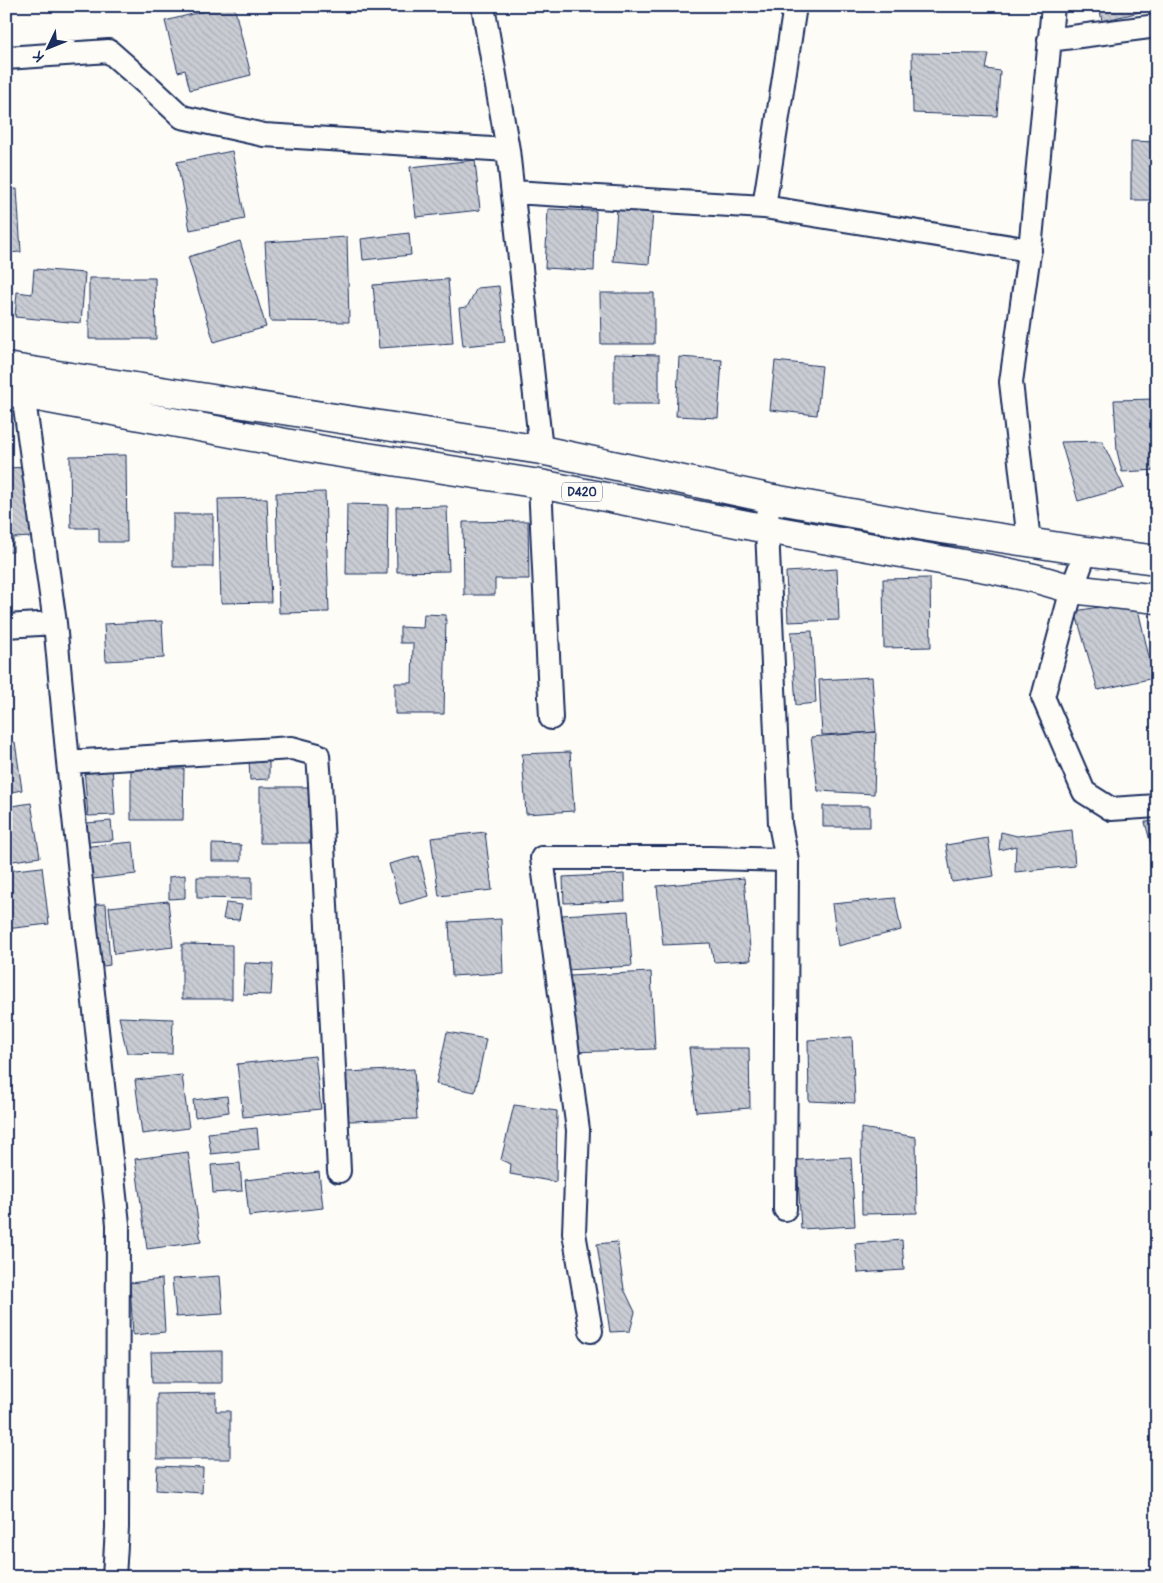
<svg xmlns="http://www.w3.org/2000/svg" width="1163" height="1583" viewBox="0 0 1163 1583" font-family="Pangolin,sans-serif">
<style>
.building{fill:url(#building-back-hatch);stroke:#1b2f5e}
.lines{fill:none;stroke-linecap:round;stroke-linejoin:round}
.street-casing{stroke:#1b2f5e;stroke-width:26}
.highway-casing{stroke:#1b2f5e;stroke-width:31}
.street{stroke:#fdfcf7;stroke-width:22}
.highway{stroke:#fdfcf7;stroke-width:28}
.labels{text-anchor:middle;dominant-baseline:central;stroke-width:4;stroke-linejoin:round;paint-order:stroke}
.shield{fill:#fdfcf7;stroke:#5f6c8c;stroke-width:1}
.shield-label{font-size:12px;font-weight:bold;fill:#1b2f5e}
</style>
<defs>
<pattern id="building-back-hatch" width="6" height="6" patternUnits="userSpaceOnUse" patternTransform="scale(1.25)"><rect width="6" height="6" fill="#c9ccd3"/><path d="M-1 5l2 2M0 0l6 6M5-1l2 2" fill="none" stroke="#acb0b8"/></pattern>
</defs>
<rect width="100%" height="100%" fill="#fdfcf7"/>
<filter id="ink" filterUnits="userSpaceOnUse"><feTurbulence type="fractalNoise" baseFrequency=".02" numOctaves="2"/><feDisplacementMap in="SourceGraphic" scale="10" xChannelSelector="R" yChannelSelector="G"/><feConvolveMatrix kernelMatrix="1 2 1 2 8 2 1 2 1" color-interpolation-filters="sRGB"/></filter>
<g filter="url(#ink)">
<path class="building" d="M224 6H234L251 75 190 90 185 70 178 72 165 21Z
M1099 6H1157V8L1102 21Z
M912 53 989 54 986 69 1000 71 997 116 913 113Z
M1131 141 1157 142V200H1131Z
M232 151 245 219 190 230 177 162Z
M475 160 480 210 416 217 410 167Z
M17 189 21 252 6 253V190Z
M548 209 596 211 594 271 545 268Z
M617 209 653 211 649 264 613 261Z
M409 233 411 255 363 260 361 239Z
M347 237 349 322 270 321 265 242Z
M240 241 266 327 214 342 188 257Z
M34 269 85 273 81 323 15 317 17 292 32 294Z
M89 278H155L156 339H89Z
M448 279 453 343 379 348 373 285Z
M499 286 505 342 463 346 459 308 467 307 477 288Z
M600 293H654V344H601Z
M614 354 659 355V404H614Z
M679 357 722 360 718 418 676 416Z
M775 361 822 366 817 415 770 410Z
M1157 399V470L1122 472 1117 451 1114 400Z
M1102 441 1124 488 1078 501 1061 442Z
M126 455 127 542H99V528H71L70 456Z
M30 467 32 537 13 538V552H6V468Z
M325 492 329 612 279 613 276 493Z
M267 498 271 602 221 603 218 499Z
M347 504 388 505 387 574H346Z
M447 506 449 571 397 572 396 507Z
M173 514H213V567H173Z
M528 521 529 579H495V595H464L463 522Z
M837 569 839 620 788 622 786 572Z
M930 578 931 647 884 648 883 579Z
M1136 601 1154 678 1098 690 1075 611Z
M424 614 446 615 444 714H395V683H412L413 643H400V627L423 628Z
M162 621 164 658 106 661 104 624Z
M812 631 816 703 796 705 791 632Z
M872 677 876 732 822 735 819 680Z
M876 732 874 794 818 791 811 737Z
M15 742 22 790 6 793V744Z
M570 752 574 811 526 814 522 754Z
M249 760H269V779L250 780Z
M112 766 115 815 88 816 84 768Z
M131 768 184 769 183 820H131Z
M260 787H310V843H260Z
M31 803 40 857 6 862V807Z
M823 806H870V827H823Z
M111 821 113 840 88 842 87 823Z
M1157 821V867L1145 822Z
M1072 830 1075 866 1015 872 1016 846 999 850 1001 832 1017 836Z
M485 832 492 890 439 896 431 838Z
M988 838 994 876 952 882 946 845Z
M133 842 136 874 85 880 81 847Z
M212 844 241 845V861H212Z
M419 856 429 896 400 904 389 864Z
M42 867 49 924 6 929V871Z
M624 874 625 901 564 903 563 877Z
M185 875V898L169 899V877Z
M197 877H252V899L197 898Z
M744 878 751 960 714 962 710 943 663 945 657 886Z
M895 898 901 930 838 946 832 904Z
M168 901 173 947 114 954 109 907Z
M226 903 242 905 239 920 223 919Z
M106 904 110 965 85 969 78 905Z
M628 911 632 966 566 970 562 915Z
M501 919 503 973 452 976 449 922Z
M182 944 232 945V999H182Z
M245 963 273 964 271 995 243 994Z
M651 972 655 1049 573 1052 570 976Z
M119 1017 173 1019 172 1054 127 1053Z
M447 1032 486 1039 475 1092 436 1084Z
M852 1037 855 1103 809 1101 808 1040Z
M689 1048H749L750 1108 696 1112Z
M315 1056 321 1109 243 1117 237 1064Z
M414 1069 417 1119 348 1121 346 1072Z
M182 1075 189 1128 142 1134 135 1080Z
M227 1096 229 1112 195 1117 193 1100Z
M514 1105 557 1111 556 1182 510 1174 511 1164 501 1160Z
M257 1128 259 1149 211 1154 208 1133Z
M861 1128 916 1137 917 1213 862 1214Z
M188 1152 201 1242 147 1249 135 1159Z
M851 1157 855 1226 801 1229 797 1160Z
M240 1163 242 1191 213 1193 211 1165Z
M319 1172 323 1208 249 1216 245 1180Z
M902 1240 904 1270 858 1273 855 1244Z
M617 1242 624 1289 635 1312 630 1331 610 1332 597 1244Z
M220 1276 223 1314 176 1317 172 1279Z
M162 1279 165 1332 133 1335 130 1283Z
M222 1351V1383H152L151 1352Z
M216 1393V1411H230V1459H157V1394Z
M157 1466 203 1468 202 1493 156 1490Z"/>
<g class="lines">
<g class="street-casing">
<path id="street" d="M483 6 508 150 541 450
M1049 40 1157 26
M6 58 109 51 152 89 182 117 264 135 508 150
M513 192 764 207 1030 250
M764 207 795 6
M34 384 23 393 55 623 68 762 118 1224 117 1528 114 1577
M540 484 551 718
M768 498 767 529 780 824 787 860 785 1209
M1029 542 1011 382 1031 239 1053 6
M1086 551 1072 589 1043 697 1084 792 1111 809 1157 806
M6 626 55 623
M68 762 292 748 318 755 320 783 339 1171
M591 1331 574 1233 578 1130 542 858H710L787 860"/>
</g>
<g class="highway-casing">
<path id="highway" d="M6 367 541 450 768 498 929 527 1086 551 1157 560
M6 391 328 451 540 484 767 529 991 569 1034 578 1072 589 1157 599"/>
</g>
<use href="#street" class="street"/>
<use href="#highway" class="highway"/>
</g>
</g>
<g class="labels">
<rect class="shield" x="562" y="482.5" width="40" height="19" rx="4"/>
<g class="shield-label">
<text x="582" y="492">D420</text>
</g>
</g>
<rect width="1163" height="1583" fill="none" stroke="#fdfcf7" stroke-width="25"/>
<rect x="12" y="12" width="1138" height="1558" fill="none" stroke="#1b2f5e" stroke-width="2" filter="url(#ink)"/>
<g transform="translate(48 48) rotate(227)" stroke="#fdfcf7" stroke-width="4" paint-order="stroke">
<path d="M0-4L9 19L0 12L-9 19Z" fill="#1b2f5e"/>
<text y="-8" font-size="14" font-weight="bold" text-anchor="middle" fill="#1b2f5e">K</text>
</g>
</svg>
